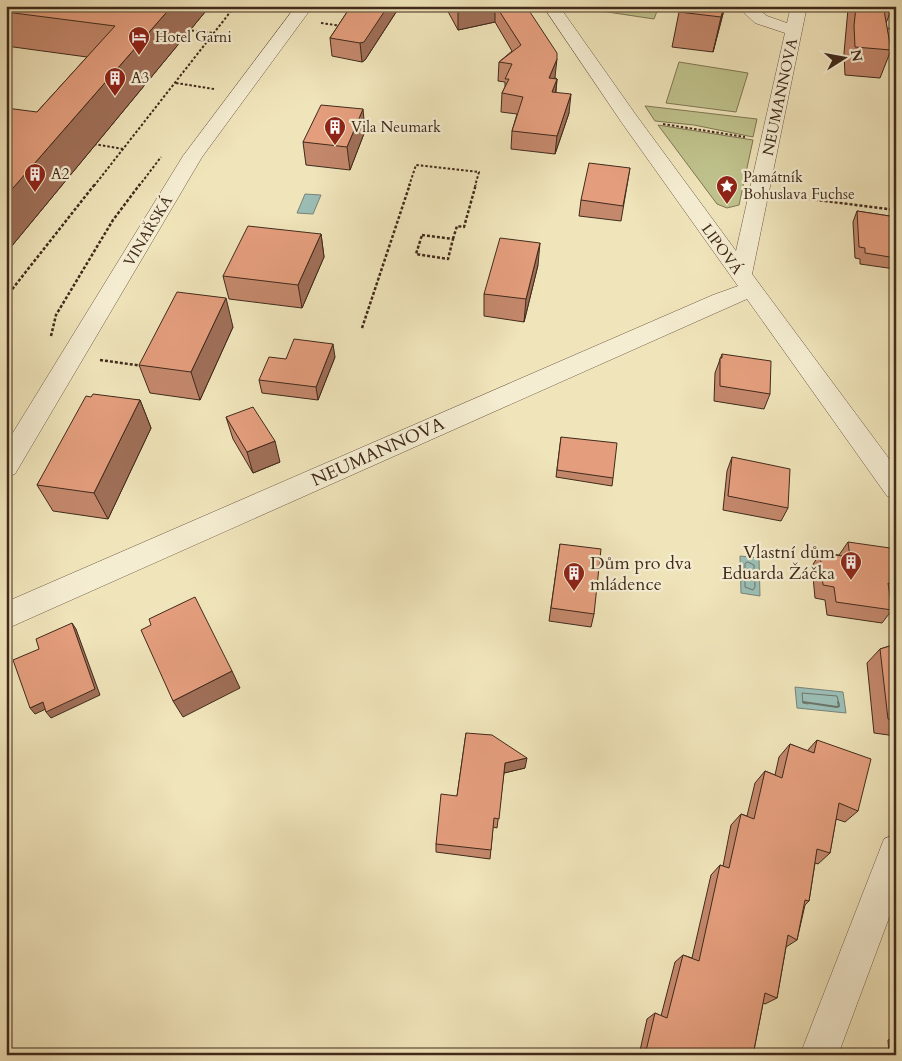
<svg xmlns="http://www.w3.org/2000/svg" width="902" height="1061" viewBox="0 0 902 1061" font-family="Cardo,serif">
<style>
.green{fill:#bfc28c;stroke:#807654}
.water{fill:#9bbeb6;stroke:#778378}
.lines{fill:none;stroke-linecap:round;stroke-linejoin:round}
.shore-far1{stroke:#6e7468;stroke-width:1}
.shore{stroke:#6e7468;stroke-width:2}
.minor-casing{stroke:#6c5843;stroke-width:1}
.path-far1{stroke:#402a1b;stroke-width:2;stroke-dasharray:2.5 2;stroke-linecap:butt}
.path{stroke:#402a1b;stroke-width:2.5;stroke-dasharray:3 2;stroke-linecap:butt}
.minor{fill:#f5edd2;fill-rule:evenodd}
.wall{fill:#c4886c;stroke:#402a1b}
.shaded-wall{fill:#a06f58;stroke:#402a1b}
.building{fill:#e49e7d;stroke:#402a1b}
.labels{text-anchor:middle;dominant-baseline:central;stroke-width:4.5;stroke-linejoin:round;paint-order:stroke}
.far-poi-label{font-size:15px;fill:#402a1b;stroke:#f5edd2;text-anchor:start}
.far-street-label{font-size:15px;fill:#402a1b;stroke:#f5edd2}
.street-label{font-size:18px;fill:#402a1b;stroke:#f5edd2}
.poi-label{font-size:18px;fill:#402a1b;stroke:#f5edd2;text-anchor:end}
</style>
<rect width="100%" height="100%" fill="#f0e4ba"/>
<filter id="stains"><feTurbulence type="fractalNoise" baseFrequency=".004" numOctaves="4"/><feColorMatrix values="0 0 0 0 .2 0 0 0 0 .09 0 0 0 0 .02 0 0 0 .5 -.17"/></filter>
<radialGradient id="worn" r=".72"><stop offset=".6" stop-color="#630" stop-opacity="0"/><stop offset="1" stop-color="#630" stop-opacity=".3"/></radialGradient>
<path class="green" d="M582 6H659L654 19 581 8Z
M679 62 748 73 736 112 666 103Z
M645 106H646L757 119 753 137 694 125 655 121Z
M658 125 753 140 739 205 727 208 717 204Z"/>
<path class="water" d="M305 194 321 195 313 214 297 213Z
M740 556 759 558 760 596 741 593Z
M795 687 843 692 846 713 797 708Z"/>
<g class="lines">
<path class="shore-far1" d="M748 562 754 565 755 587 753 590 745 587V564Z
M808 704 803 703 802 693 837 696 839 704"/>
<path class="shore" d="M803 702 837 707 839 706 838 702"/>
<g class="minor-casing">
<path id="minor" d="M296 6H313L202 157 15 474 6 477V444L183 156Z
M543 6H559L636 115 736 251 785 33 755 23 737 6H754L767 16 787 23 791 6H807L752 274 896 468V499L887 496 747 299 6 629V602L713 295 738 286 622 123Z
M896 834V899L838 1055H800L884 839Z"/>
</g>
<path class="path-far1" d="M321 23 342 26
M884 28 892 29 896 8
M187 30 214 33
M176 83 214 89
M663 124 745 137
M94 144 123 149
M94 186 235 6
M139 186 161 157
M409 186 416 165 479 172 475 186"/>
<path class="path" d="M785 196 896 210
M422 235 453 239 448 259 416 254Z
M453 239 457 226 464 227 476 184
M6 297 95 184
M362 328 410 184
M51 336 56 315 113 220 140 184
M100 360 143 366"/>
<use href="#minor" class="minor"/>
</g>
<path class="wall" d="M6 6H210L6 253 37 112 87 57 6 46Z
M350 6H400L365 60 362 62 332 56 330 38 351 6Z
M445 6H526L555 77V78L557 79 556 92 569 113 555 154 511 149 512 131 517 114 501 112 502 93 505 87V82L498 81 499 62 512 51 495 22 458 30Z
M681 6H725L713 52 672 47 679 12Z
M849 6H891V11L886 23 891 50 880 78 845 75 844 53 848 9Z
M365 131 350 170 306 165 303 142Z
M630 168 621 221 579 216 581 200Z
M857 211 896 217V268L895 269 860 264V259L855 258 853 222Z
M321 234 324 257 302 308 229 299 223 276Z
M538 265 524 322 484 316V294Z
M233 327 200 400 150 393 139 365Z
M722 354 770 394 764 409 714 401 715 373Z
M335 357 318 400 262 393 259 380 286 359Z
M91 397 140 400 151 428 108 519 53 511 37 485Z
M226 417 280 462 253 473 233 439Z
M561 437 613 478 612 486 556 477Z
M732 457 788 508 781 521 723 510 727 471Z
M848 542 896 585 889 593 892 610 882 623 827 615 825 600 815 598 812 566 820 553 839 555Z
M560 544 594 614 591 627 549 621Z
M896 644V736L874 733 867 663 880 649Z
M466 733 525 768 504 773 497 828 493 827 490 859 436 852V844L457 796Z
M817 740 858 811 845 822 836 819 830 853 818 864 815 863 809 901 805 905 797 940 786 947 777 998 765 1004 763 1003 753 1055H639L647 1019 655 1013 661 1016 675 962 683 955 692 958 711 875 720 865 723 866 731 825 741 814 747 816 755 783 765 771 775 775 779 757 790 744 807 751Z
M896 976V1014L893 977Z
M896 1038V1055H889L888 1040Z"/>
<path class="shaded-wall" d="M172 6H210L6 253V196Z
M388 6H400L365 60 362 62 360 43Z
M487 6H495V22L458 30V12Z
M724 6H725L713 52 721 17Z
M557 59 555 77 548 96 549 78Z
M557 79 555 97 552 92Z
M571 94 569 113 555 154 557 136Z
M363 109 365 131 350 170 347 147Z
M321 234 324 257 302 308 298 285Z
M540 243 538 265 524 322 526 299Z
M226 298 233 327 200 400 191 372Z
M333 344 335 357 318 400 316 387Z
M140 400 151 428 108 519 94 493Z
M275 441 280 462 253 473 247 452Z
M72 623 76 629 100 695 51 718 46 712Z
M232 671 240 688 183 717 173 701Z
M43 702 48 708 35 714 30 708Z
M527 758 525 768 504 773 505 763Z"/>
<path class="building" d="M6 6H172L6 196V108L37 112 115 26 6 12Z
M351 6H388L364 42 360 43 330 38Z
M455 6H487L458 12Z
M496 6H526L557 53V59L549 78 557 79 552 92 571 94 557 136 512 131 523 97 502 93 509 79H505L512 64 499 62 521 45Z
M681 6H724L721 17 679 12Z
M856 6H891V11L884 10 891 50 855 47 854 26Z
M321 105 363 109 347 147 303 142Z
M589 163 630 168 623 206 581 200Z
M857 211 896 217V258L865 253V248L859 247Z
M248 226 321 234 298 285 223 276Z
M500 238 540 243 526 299 484 294Z
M177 292 226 298 191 372 139 365Z
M294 339 333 344 316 387 259 380 269 357 286 359Z
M722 354 771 361 770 394 720 386V358H722Z
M93 394 140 400 94 493 37 485 86 396 91 397Z
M253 407 275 441 247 452 226 417Z
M561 437 617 443 613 478 557 470Z
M732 457 790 469 788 508 728 496Z
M848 542 890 548 896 583V585L888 583 892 610 836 602 834 587 823 585 820 553 850 557Z
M560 544 601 549 594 614 551 608Z
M195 597 232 671 173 701 141 630 151 625 149 619Z
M72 623 95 689 46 712 43 702 30 708 13 660 39 649 36 639Z
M896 644V720L888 719 880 649Z
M466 733 492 735 527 758 505 763 499 819 494 818 491 850 436 844 441 794 457 796Z
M817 740 871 759 858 811 839 803 830 853 817 849 809 901 805 900 797 940 788 935 777 998 765 993 753 1055H645L655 1013 667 1018 683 955 699 961 720 865 729 868 741 814 754 819 765 771 782 778 790 744 814 753Z"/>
<defs>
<g id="hotel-pin" transform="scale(1.125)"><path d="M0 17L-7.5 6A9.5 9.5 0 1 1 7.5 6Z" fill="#8f2418" stroke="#f5edd2"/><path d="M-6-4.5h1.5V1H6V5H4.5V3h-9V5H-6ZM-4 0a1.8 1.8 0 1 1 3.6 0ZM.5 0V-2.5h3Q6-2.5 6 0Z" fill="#fff"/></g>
<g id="building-pin" transform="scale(1.125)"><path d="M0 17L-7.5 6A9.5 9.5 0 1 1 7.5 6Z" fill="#8f2418" stroke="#f5edd2"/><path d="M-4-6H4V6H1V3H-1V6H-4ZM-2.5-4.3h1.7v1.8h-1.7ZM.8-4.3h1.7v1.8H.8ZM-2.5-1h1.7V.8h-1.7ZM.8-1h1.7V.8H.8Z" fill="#fff"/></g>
<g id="sight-pin" transform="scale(1.125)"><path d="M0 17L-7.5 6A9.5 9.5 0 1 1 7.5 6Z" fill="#8f2418" stroke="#f5edd2"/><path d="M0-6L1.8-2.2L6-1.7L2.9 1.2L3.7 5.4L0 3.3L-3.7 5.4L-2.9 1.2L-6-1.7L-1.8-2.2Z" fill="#fff"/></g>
</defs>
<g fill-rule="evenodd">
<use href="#hotel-pin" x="139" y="37"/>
<use href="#building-pin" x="115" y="78"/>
<use href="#building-pin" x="335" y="127"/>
<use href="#building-pin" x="35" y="174"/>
<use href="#sight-pin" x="727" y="186"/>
<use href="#building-pin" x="851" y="562"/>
<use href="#building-pin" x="574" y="573"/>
</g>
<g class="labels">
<g class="far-poi-label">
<text x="155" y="37">Hotel Garni</text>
<text x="131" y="78">A3</text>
<text x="351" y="127">Vila Neumark</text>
<text x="51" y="174">A2</text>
<text x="743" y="177">Památník<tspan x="743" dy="17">Bohuslava Fuchse</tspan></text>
</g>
<g class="far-street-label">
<text transform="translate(780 97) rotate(-78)">NEUMANNOVA</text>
<text transform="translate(148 231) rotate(-59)">VINAŘSKÁ</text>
<text transform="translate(722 249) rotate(54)">LIPOVÁ</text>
</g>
<g class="street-label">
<text transform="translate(378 452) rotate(-24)">NEUMANNOVA</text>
</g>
<g class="poi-label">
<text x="835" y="552">Vlastní dům<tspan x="835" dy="21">Eduarda Žáčka</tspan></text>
<text x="590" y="563" text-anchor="start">Dům pro dva<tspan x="590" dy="21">mládence</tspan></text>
</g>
</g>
<rect width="902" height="1061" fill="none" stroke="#f0e4ba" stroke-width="25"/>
<rect x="8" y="8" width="887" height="1046" fill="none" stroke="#402a1b" stroke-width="2.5"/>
<rect x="12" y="12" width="877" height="1036" fill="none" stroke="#402a1b"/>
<g transform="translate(844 58) rotate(79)" stroke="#f5edd2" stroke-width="4" paint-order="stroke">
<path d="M0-4L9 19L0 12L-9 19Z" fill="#402a1b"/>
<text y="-8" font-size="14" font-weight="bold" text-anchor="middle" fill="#402a1b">N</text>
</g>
<rect width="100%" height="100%" filter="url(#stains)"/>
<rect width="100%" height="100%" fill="url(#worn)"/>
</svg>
